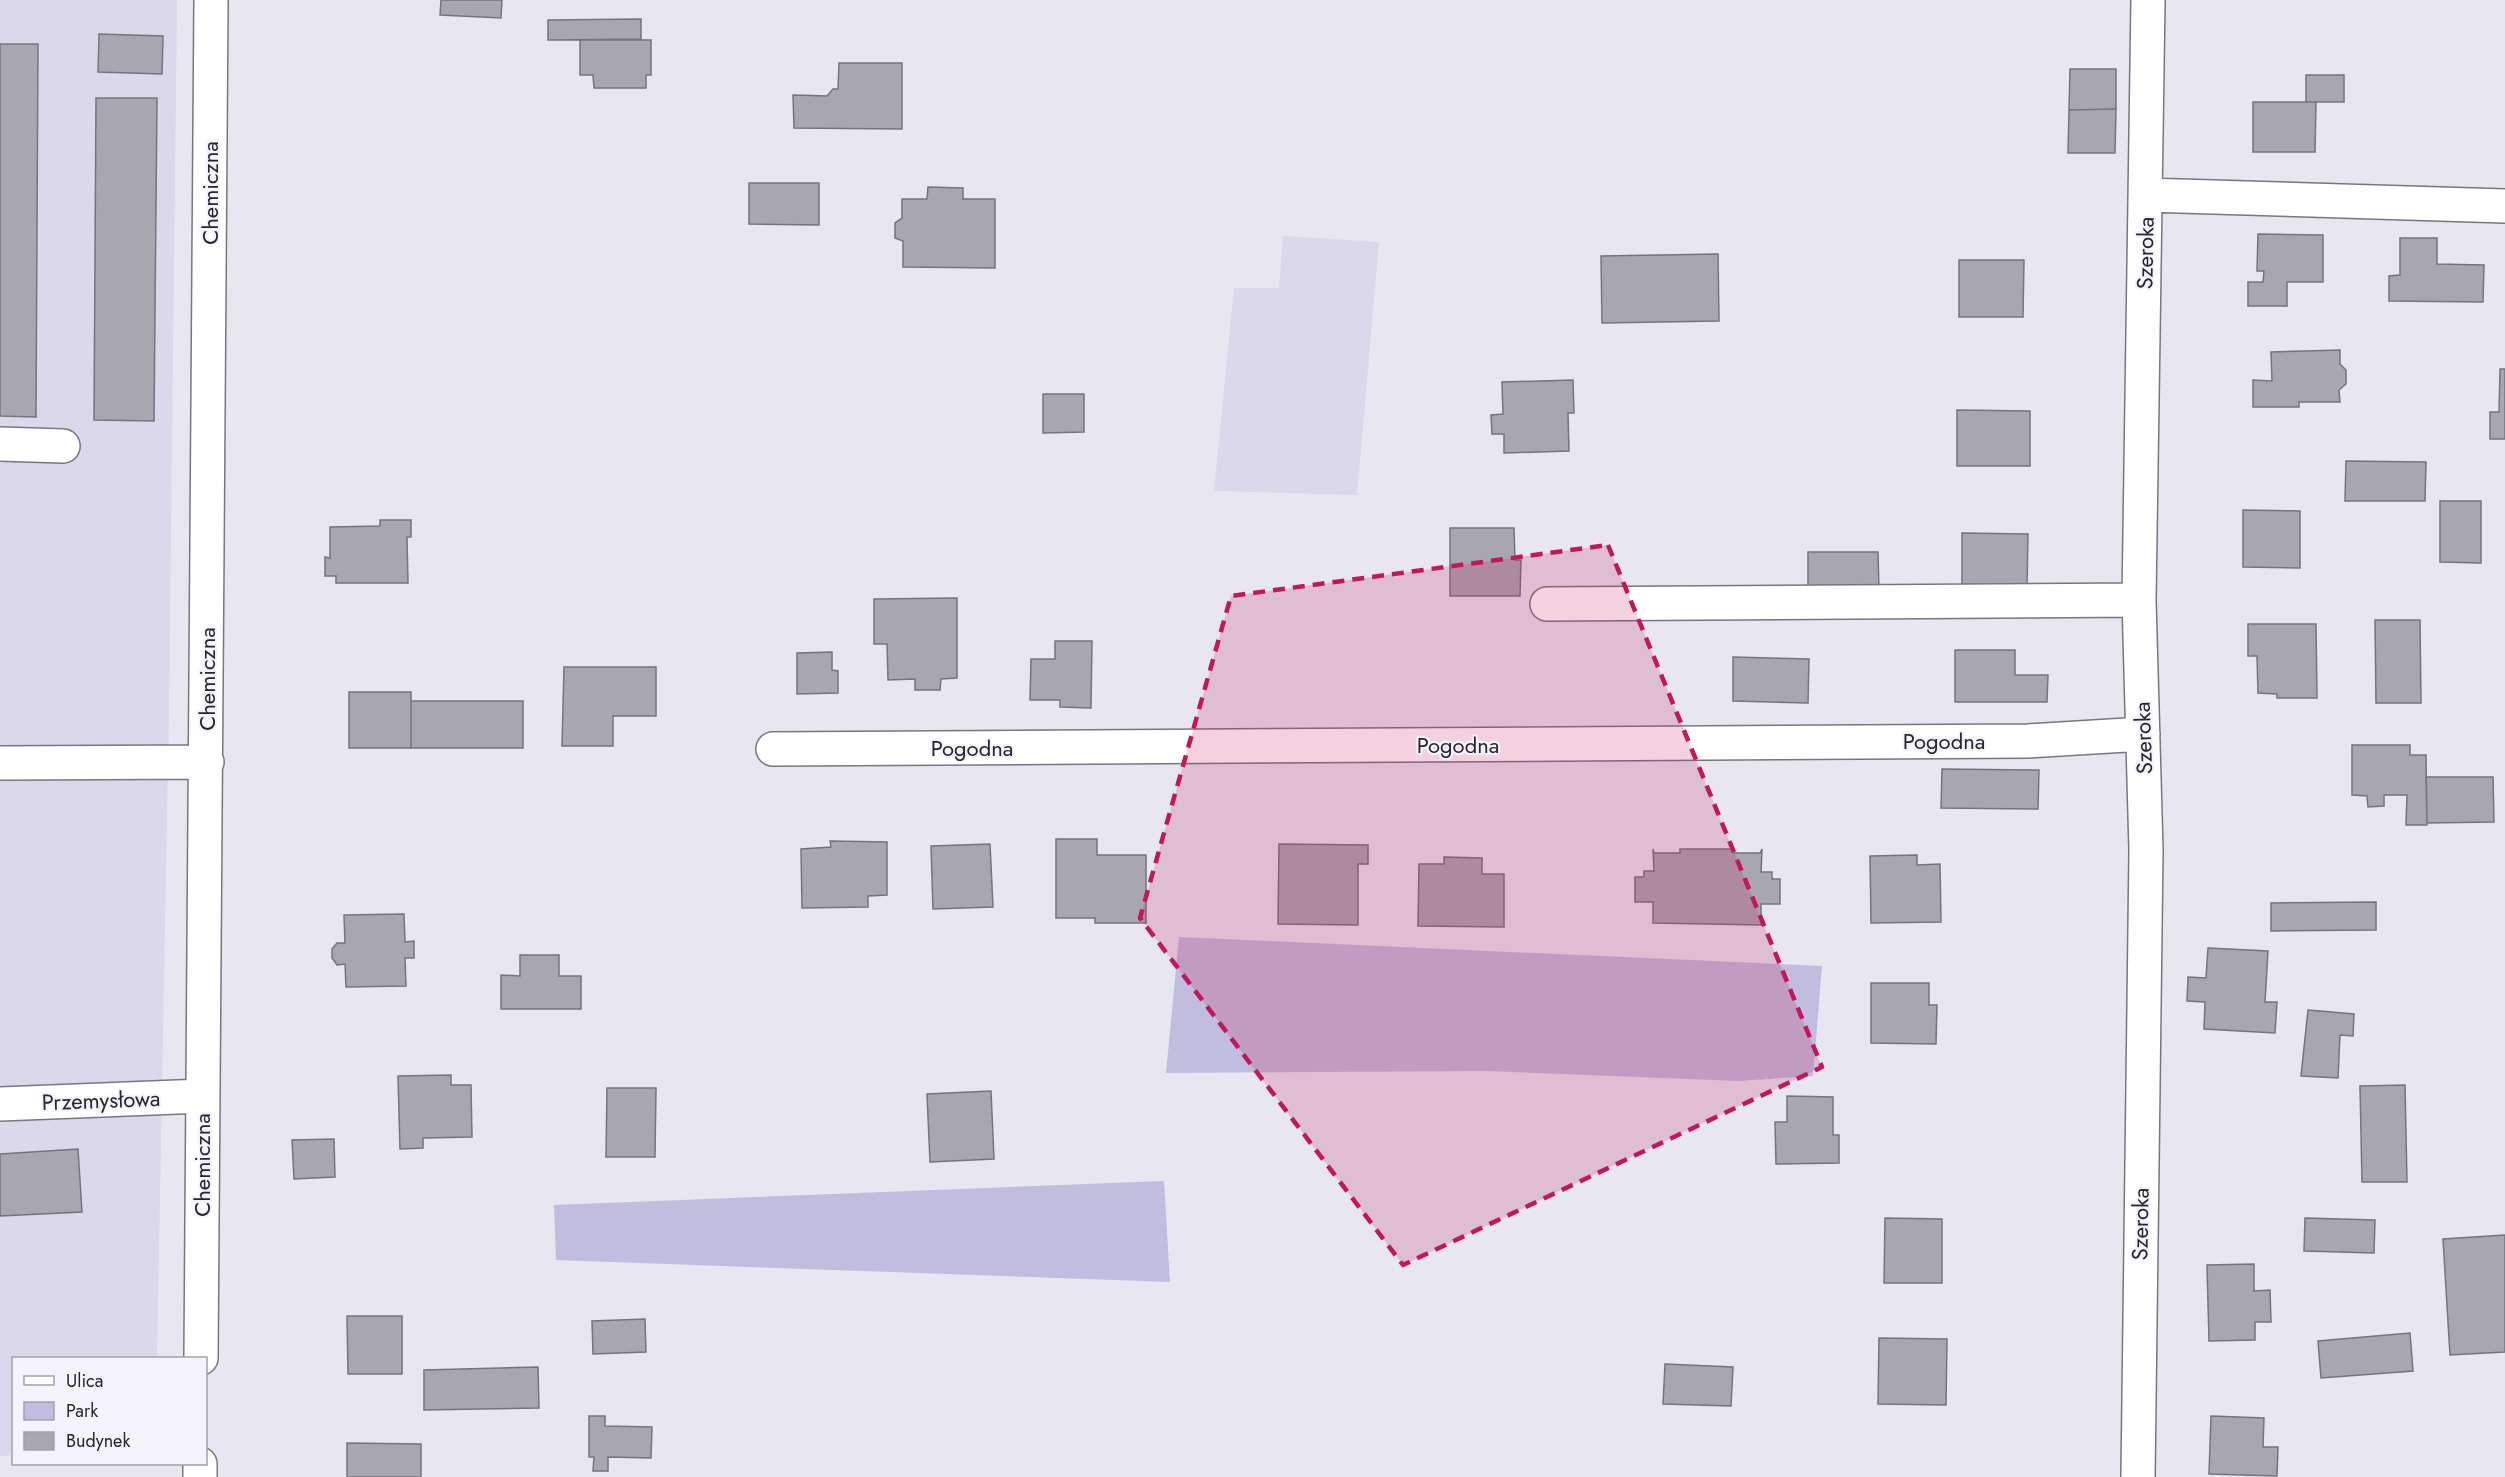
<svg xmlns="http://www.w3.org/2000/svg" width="2505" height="1477" viewBox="0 0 2505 1477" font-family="Jost,sans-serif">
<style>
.built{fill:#dad8ea}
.green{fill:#c0bdde}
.building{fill:#a8a7b1;stroke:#75747e;stroke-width:1.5}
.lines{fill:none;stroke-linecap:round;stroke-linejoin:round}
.minor-casing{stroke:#777780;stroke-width:36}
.minor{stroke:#fff;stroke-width:33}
.marked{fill:#c2185b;fill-opacity:0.2;stroke:#c2185b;stroke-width:4.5;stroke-dasharray:12 8;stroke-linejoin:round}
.labels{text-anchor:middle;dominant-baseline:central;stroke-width:4.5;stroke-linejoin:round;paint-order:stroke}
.street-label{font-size:22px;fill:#27262a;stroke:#f4f3fe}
</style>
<rect width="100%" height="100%" fill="#e7e6f1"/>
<path class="built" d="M0 0H177L169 708 157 1358H14L13 1455 0 1456Z
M1283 236 1379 242 1357 495 1214 491 1234 288H1279Z"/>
<path class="green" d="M1179 937 1822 966 1813 1076 1738 1081 1486 1071 1166 1073Z
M1164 1181 1170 1282 556 1260 554 1205Z"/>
<path class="building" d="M441 0H502L501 18 440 15Z
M641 19V39L548 40V20Z
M99 34 163 36 162 74 98 72Z
M580 40H651V75H646V88H594L593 75H580Z
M0 44H38L36 417 0 416Z
M839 63H902V129L794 128 793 95 827 96 833 89H838Z
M2070 69H2116V109L2069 110Z
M2306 75H2344V102H2306Z
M96 98H157L154 421 94 420Z
M2253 102H2316L2315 152H2253Z
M2116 109 2115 153H2068L2069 110Z
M749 183H819V225L749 224Z
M928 187 963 188V199H995V268L903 267V241L895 238V223L902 218V199H927Z
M2258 234 2323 235V282H2287V306H2248V282H2263L2264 271H2257Z
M2400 238H2437V264L2484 265 2483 302 2389 301V276L2400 275Z
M1718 254 1719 321 1602 323 1601 256Z
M1959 260H2024L2023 317H1959Z
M2340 350V364L2346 370V384L2339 390 2340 402H2299V407H2253V380L2272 381 2271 352Z
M2500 369H2505V439H2490V412H2499Z
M1573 380 1574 413H1568L1569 451 1504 453V434H1492L1491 415 1503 414 1502 382Z
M1043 394H1084V432L1043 433Z
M1957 410 2030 411V466H1957Z
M2346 461 2426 462 2425 501H2345Z
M2440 501H2481V563L2440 562Z
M2243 510 2300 511V568L2243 567Z
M380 520H411V537H407L408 583H336V576H325V557L330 558V527L380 526Z
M1450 528H1514L1515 560H1521L1520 596H1450Z
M1962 533 2028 534 2027 587 1962 586Z
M1808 552H1878L1879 591H1808Z
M957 598V678L941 679 940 690H915V679L888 680 887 644H874V599Z
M2375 620H2420L2421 703H2376Z
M2248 624H2316L2317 698H2277V694L2258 693 2257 656H2248Z
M1055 641H1092L1091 708 1060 707V700H1030L1031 659H1055Z
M1955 650H2015V675H2048L2047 702H1955Z
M832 652V670L838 671V693L797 694V653Z
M1733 657 1809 659 1808 703 1733 701Z
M564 667H656V716H613V746H562Z
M349 692H411V748H349Z
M411 701H523V748H411Z
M2352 745H2410V755H2426L2427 825H2406L2407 795H2384V806L2368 807 2367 796 2352 795Z
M1942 769 2039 770 2038 809 1941 808Z
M2426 777H2493L2494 822 2427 823Z
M1056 839H1097V855H1146V923H1095V918H1056Z
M830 841 887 842V895L868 896V907L802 908 801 849 831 847Z
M990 844 993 907 933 909 931 846Z
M1279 844 1368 845V864H1358V925L1278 924Z
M1653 849 1654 853H1680V849H1734V853H1760L1762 849 1761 872H1772V879H1780V904H1761V925L1653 923V902H1635V877H1644V871H1654Z
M1917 855V865L1940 864 1941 922 1871 923 1870 856Z
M1444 857 1482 858V874H1504V927L1418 926 1419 864H1444Z
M2376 902V930L2271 931V903Z
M404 914 405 942 414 941V958H405L406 986 346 987 345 964 337 965 332 958V949L337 943H345L344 915Z
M2208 948 2268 951 2265 1002H2277L2275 1033 2204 1029 2205 1002 2187 1001 2188 977 2206 978Z
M520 955H559V976H581V1009H501V975L520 976Z
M1871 983H1929V1005H1937L1936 1044 1871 1043Z
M2308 1010 2354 1014 2353 1036 2340 1035 2338 1078 2301 1076Z
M451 1075V1085H471L472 1137 423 1138V1148L400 1149 398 1076Z
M2405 1085 2407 1182H2362L2360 1086Z
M607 1088H656L655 1157H606Z
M991 1091 994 1159 930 1162 927 1094Z
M1787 1096 1833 1097V1135H1839V1163L1776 1164 1775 1122H1787Z
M334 1139 335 1177 294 1179 292 1140Z
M78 1149 82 1212 0 1216V1154Z
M1885 1218 1942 1219V1283H1884Z
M2305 1218 2375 1220 2374 1253 2304 1251Z
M2505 1235V1352L2450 1355 2443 1239Z
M2254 1264V1291L2270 1290 2271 1322H2255V1340L2209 1341 2207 1265Z
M347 1316H402V1374H348Z
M645 1319 646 1352 593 1354 592 1321Z
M2410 1333 2413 1371 2321 1378 2318 1341Z
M1879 1338 1947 1339 1946 1405 1878 1404Z
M1665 1364 1733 1367 1731 1406 1663 1404Z
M538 1367 539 1408 424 1410V1370Z
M589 1416H605V1426L652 1427 651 1458 608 1457V1471H593L594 1457H589Z
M2211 1416 2264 1418 2263 1447H2278L2277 1476 2209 1474Z
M347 1443 421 1444V1477H347Z"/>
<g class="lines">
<g class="minor-casing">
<path id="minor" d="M2146 195 2505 206
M0 444 63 446
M1547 604 2139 600
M773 749 2028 741 2143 734
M0 763 207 762
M0 1104 203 1096
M201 1358 211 0
M200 1477V1464
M2138 1477 2146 850 2139 600 2148 0"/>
</g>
<use href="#minor" class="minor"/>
</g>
<path class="marked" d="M1608 545 1822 1067 1403 1265 1140 918 1231 596Z"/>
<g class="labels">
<g class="street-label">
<text transform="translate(210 193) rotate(-90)">Chemiczna</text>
<text transform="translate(2145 253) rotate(-89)">Szeroka</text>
<text transform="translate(207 679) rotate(-90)">Chemiczna</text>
<text transform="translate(2143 738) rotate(-92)">Szeroka</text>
<text x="1944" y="741">Pogodna</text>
<text x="1458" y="745">Pogodna</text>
<text x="972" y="748">Pogodna</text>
<text transform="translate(101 1100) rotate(-2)">Przemysłowa</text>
<text transform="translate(202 1165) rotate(-90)">Chemiczna</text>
<text transform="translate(2140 1224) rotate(-89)">Szeroka</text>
</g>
</g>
<rect x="12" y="1357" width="195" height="108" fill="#f4f3fe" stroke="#a2a1a9" stroke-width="1.5"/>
<rect x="24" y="1376" width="30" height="9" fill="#ffffff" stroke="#a2a1a9" stroke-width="1.5"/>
<text x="66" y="1387" font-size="18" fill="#27262a">Ulica</text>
<rect x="24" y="1402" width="30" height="18" fill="#c0bdde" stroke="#a2a1a9" stroke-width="1.5"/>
<text x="66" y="1417" font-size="18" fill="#27262a">Park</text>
<rect x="24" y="1432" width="30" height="18" fill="#a8a7b1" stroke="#a2a1a9" stroke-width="1.5"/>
<text x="66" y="1447" font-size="18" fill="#27262a">Budynek</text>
</svg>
